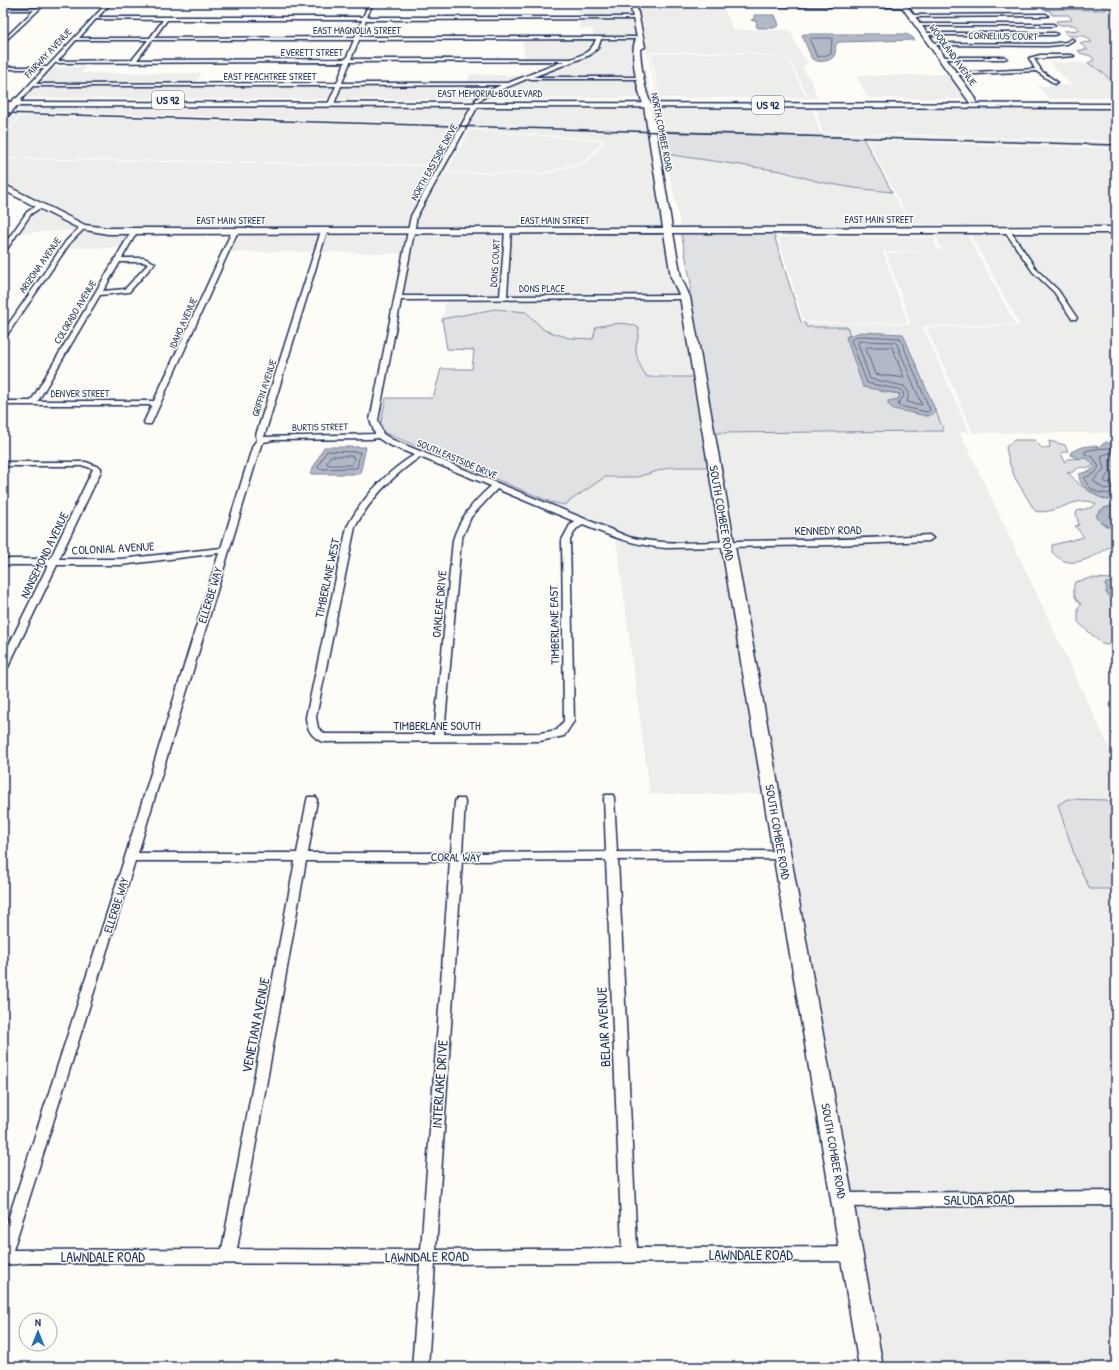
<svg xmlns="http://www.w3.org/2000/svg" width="1119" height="1370" viewBox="0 0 1119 1370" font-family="'Patrick Hand',sans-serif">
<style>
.built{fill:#edeeec;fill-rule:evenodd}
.green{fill:#e0e1e3;stroke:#7e88a0}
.water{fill:#b3b8c5;stroke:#76819c}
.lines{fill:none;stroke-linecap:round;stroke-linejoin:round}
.shore{stroke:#586687;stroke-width:1}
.street-casing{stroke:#1b2f5e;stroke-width:3}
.secondary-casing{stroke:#1b2f5e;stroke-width:3}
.primary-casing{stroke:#1b2f5e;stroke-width:3}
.street{fill:#fdfcf7;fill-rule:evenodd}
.secondary{fill:#fdfcf7;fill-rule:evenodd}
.primary{fill:#fdfcf7;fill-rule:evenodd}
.rail{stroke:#1b2f5e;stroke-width:1.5}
.labels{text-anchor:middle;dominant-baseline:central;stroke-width:3;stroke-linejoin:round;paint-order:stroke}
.far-street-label{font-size:10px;fill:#1b2f5e;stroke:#fdfcf7}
.shield{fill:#fdfcf7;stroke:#5f6c8c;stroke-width:1}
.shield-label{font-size:11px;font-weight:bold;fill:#1b2f5e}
.street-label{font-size:12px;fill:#1b2f5e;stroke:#fdfcf7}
.near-street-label{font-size:14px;fill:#1b2f5e;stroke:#fdfcf7}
</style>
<rect width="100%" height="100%" fill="#fdfcf7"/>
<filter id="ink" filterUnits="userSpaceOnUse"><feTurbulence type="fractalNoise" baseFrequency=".025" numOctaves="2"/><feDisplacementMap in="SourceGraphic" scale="8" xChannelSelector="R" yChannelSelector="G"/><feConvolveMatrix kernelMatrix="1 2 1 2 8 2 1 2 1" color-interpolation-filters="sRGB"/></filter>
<g filter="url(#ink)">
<path class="built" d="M579 3H631L634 17 579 18Z
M636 3H722L733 30H790L798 48 808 63 802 68 812 82 817 98H657ZM651 52H748L790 60 807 94 658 95 649 53Z
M579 19H634L638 38H595L592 29H579Z
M522 39H596L593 47 586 53 568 60H525Z
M601 39H637L634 42 635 59 638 77H531L590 54 598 48Z
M639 45 643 60 652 98H647L640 59Z
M651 53H748L789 60 804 94 659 95Z
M1049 62 1088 63 1102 72 1116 85V97L1049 99 1037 86 1071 85Z
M86 67 81 73H202L195 84H35L51 68Z
M534 73 507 83H467L470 74 525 76Z
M950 74 970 99 867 98 857 76Z
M527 79H639L642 98 483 99Z
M336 85 331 99 23 98 34 86Z
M341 85H502L477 99H336Z
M24 105H471L458 124 17 111Z
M477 107 646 108 665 229H414L418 216ZM469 129 604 140 605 141 587 162 544 174 445 173Z
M18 108 15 112 457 125 460 124 469 111 411 216 408 230H110L86 226 3 185V159L433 166 436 165 453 129 22 114 3 133V119L10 111Z
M660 108 813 109 820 132 822 133 1116 142V148L663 131Z
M816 108H1116V141L822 132Z
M22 115 450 129 433 165 3 158V136Z
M470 130 603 141 585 161 543 173 447 172Z
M867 140 1116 149V225H912Z
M665 154 781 171 820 182 854 188 892 192 911 226 1116 227V228L681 229Z
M40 208 79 228 68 238 72 231 19 233 33 213Z
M84 229 107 233H130L122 248H67L77 235Z
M321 232 315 252H229L238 233Z
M327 232 407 233 395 296 401 254 322 252Z
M505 232 499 296 403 297 414 233Z
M511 232H666L681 295 507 296Z
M773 232H966L1016 325 925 326 923 327 969 432H960L1116 762V808L1107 800 1058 805 1077 863 1090 888 1116 889V1189L852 1192 812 989 733 547 878 544 935 541 932 535 875 538 732 541 712 433 941 432V430L944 431 903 334 862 332 850 335 847 327H806L805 323 911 324 886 253 941 250 936 237 933 236H777L776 237 784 265Z
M969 232 1116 233V433H973L926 327 1020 326Z
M778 237H933L938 250 883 252 908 323 804 322Z
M682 299 695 377 647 378 639 364 636 348 639 337 596 327 593 339 569 338 544 330 526 312 495 309 442 319 446 300Z
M671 467H710L722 541 641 540 549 504 551 502 564 505 605 477H637Z
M616 539 639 546 657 548 723 547 766 794H650Z
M1042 1206H1116V1367H879L869 1305 855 1209Z"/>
<path class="green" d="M1099 3H1116V85L1102 72 1088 63 1094 60 1091 56 1080 53 1078 50H1088L1080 43 1092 42 1085 36H1068L1064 31 1080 30 1074 25H1059L1056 21 1072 20 1069 15H1052L1050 11 1042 9 1106 10Z
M663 131 863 138 892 192 854 188 820 182 781 171 665 154Z
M681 232H773L801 322 805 323 806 327H847L850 335 846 337 879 391 900 394 898 399 908 412 928 416 936 412 944 431 712 433 689 297 691 284Z
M495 309 526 312 544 330 569 338 593 339 596 327C610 324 625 320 639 328 639 336 637 340 636 347 635 358 642 369 647 377H695L710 467H671L637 477H605L564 505 551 502 383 432 380 427 386 398H433L441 369H472L474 350 447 349 442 319Z
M1014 440H1034C1042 446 1038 450 1050 447L1049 441 1065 445 1068 451 1061 453 1065 462 1068 459 1087 458 1090 460 1093 464 1091 468C1083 468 1079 465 1073 472L1067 473C1072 475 1072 477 1076 481 1085 490 1097 496 1108 500L1116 496V505L1104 508 1098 512 1100 522 1106 526 1114 522 1111 519 1113 515H1116V545C1107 546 1102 553 1094 556 1077 564 1065 566 1052 552V545L1084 537 1075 526 1079 525 1076 514 1077 511 1093 507 1096 504C1077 493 1056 516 1035 511L1015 478 1009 462 1006 447Z
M1116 565V581L1112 582 1107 587 1106 593C1119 602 1116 630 1116 646L1102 644 1078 622V608L1081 604C1074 599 1072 590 1075 582L1091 578 1112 579Z
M1067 799 1107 800 1116 808V889H1090L1077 863 1058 805Z"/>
<path class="water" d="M754 15H775L779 25 774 28H758L756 26 757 22 751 20 754 19Z
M805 34H906L912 37 915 40 839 42 836 44C835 48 836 53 834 56 830 62 818 63 812 59L802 35Z
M861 332 903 334 936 412 928 416 893 409 888 404V401L898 399 900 394 863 387 846 337Z
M1106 442 1116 445V496L1108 500 1096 496V494C1086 488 1079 486 1079 474L1090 471 1095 467 1087 458 1080 459 1070 455 1071 452C1081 447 1089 444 1099 447Z
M324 447H366L360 474H310Z
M1116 505V515H1113L1111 519 1116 526 1114 528C1106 526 1099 523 1096 515L1104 508Z
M1116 581V605L1113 598 1106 592 1107 587 1105 585 1106 583Z"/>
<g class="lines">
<path class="shore" d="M812 38H832L831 54 817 57 810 40Z
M862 336 900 338 930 410 927 412 899 406 898 403 904 396 902 390 867 383 851 340 855 337Z
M859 341 896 342 922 405 907 402 909 393 904 386 870 379 858 344Z
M868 347H892L904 378 875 374 866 349Z
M1116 449C1109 447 1092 449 1085 451V454L1094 458 1099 467 1095 473 1084 478C1089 492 1103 496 1116 492
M327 451 360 452 357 468 319 469 318 467Z
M1116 454 1109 453 1101 456 1104 469 1093 481 1104 489 1116 487
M331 456H353L354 458 352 465H328L327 462Z
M1116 460H1110V471L1104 481 1107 483 1116 481"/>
<g class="street-casing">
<path id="street" d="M42 3H46L3 43V40L34 10H3V8H37Z
M107 3H111L98 17H363L369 3H373L367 17H636L638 19 366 20 360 37H640L642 39H601L598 48 590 55 533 77H641L643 78 641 79H531L529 78 486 96 478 102 475 100 482 94 501 85 341 86 334 104 331 106 328 104 336 86H33L20 101H16V99L44 69H3V67H47ZM96 19 163 20 150 38H79ZM167 20H362L355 37 154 38ZM596 39C592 52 582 55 571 59H351L359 40ZM76 40H148L132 60 58 61ZM152 40H354L346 59 137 60ZM564 61 508 83H342L350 62ZM345 62 337 83 36 84 55 63Z
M773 4 904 5 906 6 904 7 772 6Z
M1046 14 1048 16 912 17 910 16 912 15Z
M919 24H1053L1055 25 1053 26H917Z
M926 33H1055L1057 34 1055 35H924Z
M1072 39 1074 40 1067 44 1048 46 933 45 931 44 933 43 1048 44 1066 42Z
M1040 55H1072L1074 56 1034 59 1040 68V70L1057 82 1055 84 1036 71 955 75 953 74 955 73 1035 69 1029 58Z
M943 57H1005L1007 58 1005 59H941Z
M476 102 479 104 417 216 402 296H500L505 231 508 229 511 231 507 296 685 295 688 297 685 299 401 300 378 420 383 434 393 440 629 537C666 546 704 542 741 541 804 540 866 539 929 535L933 538 929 541 832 545 666 548C633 545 613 537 583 525L576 529 570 540 574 721 564 736 540 741 323 742C312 738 306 728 306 717L347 527C363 497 385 473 414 455L387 444 378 438 371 439 273 440 264 442 261 445 138 853H297L307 800 308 797H316L317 800 308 853H451L455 802 456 799H464L465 802 462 853 606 852 604 798 605 795H613L614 798 617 852 782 851 786 852 788 855 786 858 782 859 618 860 637 1248 851 1247 856 1249 858 1254 856 1259 851 1261 435 1264 428 1367H412L420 1264 30 1263 3 1265V1235L125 857 219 553 121 565H57L8 667 3 670V657L48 565H3V559H50L93 469 85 466H3V462H86L101 468V471L59 559H121L221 548 253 445 257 440 256 435 321 231 324 229 327 231 264 437 375 434 370 420 411 216 473 104ZM420 457 491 486C473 502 460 518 453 540L434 734H325L318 728 316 717 355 527C371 498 392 476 420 457ZM497 489 576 522 570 525 562 540 564 721 557 730 540 733 444 734 461 540 471 517ZM606 860 622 1248 436 1250 462 861ZM135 861H295L222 1249 13 1250ZM306 861H450L421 1250 237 1249Z
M38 205 43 206 31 214 5 252 3 253V246L27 212Z
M81 226 86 227 70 243 5 338 3 339V332L66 241Z
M235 229 238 231 151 424H145L144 422 152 405H3V401H31L131 232 134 230 137 232 122 258H144L155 263 129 292 100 295 38 401H154L232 231ZM120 262H143L148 264 125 289 103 291Z
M1005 229H1009L1037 270 1058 290 1077 318 1076 319H1072L1054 292 1033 272 1004 230Z
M1116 1191V1205L843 1207 838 1205 836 1200 838 1195 843 1193Z"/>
</g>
<g class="secondary-casing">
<path id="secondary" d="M630 3H636L645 47 640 49C641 67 644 90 652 106L672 228 1116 227V233H673L681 277 690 297 883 1367H859L680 297 671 277 664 233 108 234 80 229 3 190V184L85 225 108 228H663L644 106C638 93 628 49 637 38Z
M899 3H905L976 99V103H970Z
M15 98 22 100 6 118H3V111Z"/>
</g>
<g class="primary-casing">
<path id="primary" d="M3 102 1116 104V108L3 106Z"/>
</g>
<use href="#street" class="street"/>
<use href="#secondary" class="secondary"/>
<use href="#primary" class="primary"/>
<path class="rail" d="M3 113 1116 145"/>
</g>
</g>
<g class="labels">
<g class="far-street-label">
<text x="357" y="30">EAST MAGNOLIA STREET</text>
<text transform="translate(1003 36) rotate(1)">CORNELIUS COURT</text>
<text x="312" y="52">EVERETT STREET</text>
<text transform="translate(48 53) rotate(-47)">FAIRWAY AVENUE</text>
<text transform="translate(953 55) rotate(54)">WOODLAND AVENUE</text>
<text x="270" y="76">EAST PEACHTREE STREET</text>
<text x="490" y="93">EAST MEMORIAL BOULEVARD</text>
<text transform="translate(662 132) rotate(79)">NORTH COMBEE ROAD</text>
<text transform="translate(434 162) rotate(-61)">NORTH EASTSIDE DRIVE</text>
<text x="879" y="219">EAST MAIN STREET</text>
<text x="231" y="220">EAST MAIN STREET</text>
<text x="555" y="220">EAST MAIN STREET</text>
<text transform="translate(495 263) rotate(-86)">DONS COURT</text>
<text transform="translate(40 265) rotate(-55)">ARIZONA AVENUE</text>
<text x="542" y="288">DONS PLACE</text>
<text transform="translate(75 312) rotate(-59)">COLORADO AVENUE</text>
<text transform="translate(183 323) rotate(-66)">IDAHO AVENUE</text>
<text transform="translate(264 388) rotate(-72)">GRIFFIN AVENUE</text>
<text x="80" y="393">DENVER STREET</text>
<text transform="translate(320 427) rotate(-1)">BURTIS STREET</text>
<text transform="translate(457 459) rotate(23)">SOUTH EASTSIDE DRIVE</text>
</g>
<g class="shield">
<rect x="152" y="91" width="32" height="18" rx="3"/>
<rect x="752" y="96" width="32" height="18" rx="3"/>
</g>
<g class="shield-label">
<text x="168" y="100">US 92</text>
<text x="768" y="105">US 92</text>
</g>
<g class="street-label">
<text transform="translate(722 513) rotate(80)">SOUTH COMBEE ROAD</text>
<text transform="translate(828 530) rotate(-1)">KENNEDY ROAD</text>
<text transform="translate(113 548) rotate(-3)">COLONIAL AVENUE</text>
<text transform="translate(44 555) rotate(-64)">NANSEMOND AVENUE</text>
<text transform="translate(327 578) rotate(-78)">TIMBERLANE WEST</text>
<text transform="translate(210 595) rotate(-73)">ELLERBE WAY</text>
<text transform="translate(439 604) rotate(-85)">OAKLEAF DRIVE</text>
<text transform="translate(554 625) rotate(-91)">TIMBERLANE EAST</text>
<text x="437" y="725">TIMBERLANE SOUTH</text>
<text transform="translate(778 832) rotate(80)">SOUTH COMBEE ROAD</text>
<text transform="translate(456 857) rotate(1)">CORAL WAY</text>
<text transform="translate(116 905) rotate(-72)">ELLERBE WAY</text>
<text transform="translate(834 1151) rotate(80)">SOUTH COMBEE ROAD</text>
</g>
<g class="near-street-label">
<text transform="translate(255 1025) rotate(-79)">VENETIAN AVENUE</text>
<text transform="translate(603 1027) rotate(-93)">BELAIR AVENUE</text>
<text transform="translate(439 1084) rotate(-86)">INTERLAKE DRIVE</text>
<text transform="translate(979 1199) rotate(-1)">SALUDA ROAD</text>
<text x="751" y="1254">LAWNDALE ROAD</text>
<text x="103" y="1256">LAWNDALE ROAD</text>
<text transform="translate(427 1256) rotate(-1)">LAWNDALE ROAD</text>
</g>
</g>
<rect width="1119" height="1370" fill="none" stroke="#fdfcf7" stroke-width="16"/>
<rect x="8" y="8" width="1103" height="1354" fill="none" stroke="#1b2f5e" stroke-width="1.5" filter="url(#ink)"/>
<g transform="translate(38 1332)"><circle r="19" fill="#fdfcf7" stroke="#a3aaba"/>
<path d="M0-3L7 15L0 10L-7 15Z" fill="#1f6fb2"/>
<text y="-6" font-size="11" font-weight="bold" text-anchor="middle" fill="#1b2f5e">N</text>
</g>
</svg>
